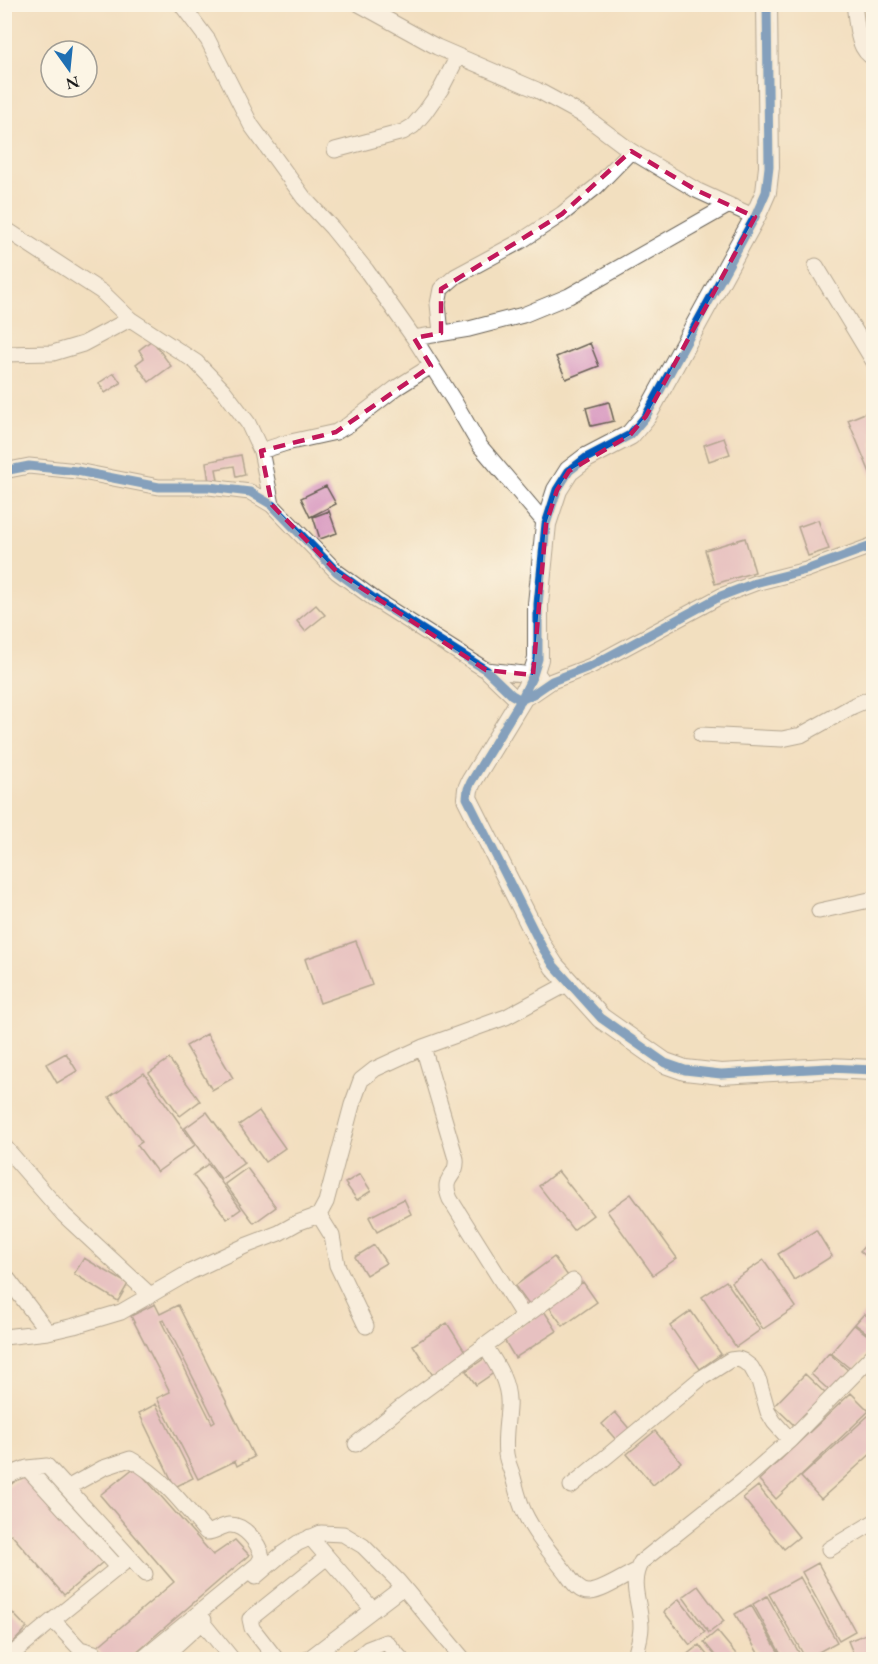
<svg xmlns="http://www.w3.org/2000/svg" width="878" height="1664" viewBox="0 0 878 1664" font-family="'EB Garamond',serif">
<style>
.building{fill:#da9ec3;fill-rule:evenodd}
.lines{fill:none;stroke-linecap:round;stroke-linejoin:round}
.minor-casing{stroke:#676055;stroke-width:17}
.tertiary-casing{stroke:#676055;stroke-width:22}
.minor{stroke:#fff;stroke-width:15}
.tertiary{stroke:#fff;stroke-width:20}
.cycleway-casing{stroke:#fcf5e5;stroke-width:13}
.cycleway{stroke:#0057b8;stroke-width:9}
.marked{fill:none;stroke:#c2185b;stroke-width:4.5;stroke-dasharray:12 8;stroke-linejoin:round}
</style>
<rect width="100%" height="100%" fill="#fcf5e5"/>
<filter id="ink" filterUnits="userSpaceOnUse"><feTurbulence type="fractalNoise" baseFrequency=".0167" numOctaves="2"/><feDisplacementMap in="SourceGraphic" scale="12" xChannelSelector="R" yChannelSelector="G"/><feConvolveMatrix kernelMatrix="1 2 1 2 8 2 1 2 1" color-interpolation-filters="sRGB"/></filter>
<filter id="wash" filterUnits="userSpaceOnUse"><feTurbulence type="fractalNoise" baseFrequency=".008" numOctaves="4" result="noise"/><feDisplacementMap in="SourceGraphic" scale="24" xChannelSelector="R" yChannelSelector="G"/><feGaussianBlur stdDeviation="1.35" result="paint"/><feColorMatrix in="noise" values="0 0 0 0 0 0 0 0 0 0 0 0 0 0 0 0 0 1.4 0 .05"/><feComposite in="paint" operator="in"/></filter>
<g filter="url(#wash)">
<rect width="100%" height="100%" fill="#f2dfbf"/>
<g id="blocks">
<path class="building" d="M152 340 171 366 149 382 136 364 144 358 139 350Z
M590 343 599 366 566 379 556 357Z
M114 373 121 383 105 393 99 383Z
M609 402 614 421 591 426 586 408Z
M872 410 873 415V480L848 420Z
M724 438 730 454 709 461 704 445Z
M241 455 245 475 236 477 234 466 216 469 218 480 209 482 206 462Z
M326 486 336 504 310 517 301 498Z
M329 511 337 533 320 539 313 517Z
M818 520 829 549 808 556 798 527Z
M745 538 755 572 715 584 705 550Z
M316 605 325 615 305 631 297 621Z
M356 941 372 985 320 1003 305 959Z
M207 1034 233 1078 212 1090 186 1046Z
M66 1053 77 1071 57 1083 46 1064Z
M169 1059 200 1101 180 1116 149 1073Z
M144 1073 195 1145 157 1172 137 1145 142 1142 109 1097Z
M259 1111 285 1148 265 1162 239 1125Z
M207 1112 244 1163 221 1179 185 1128Z
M208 1164 241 1209 227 1219 193 1175Z
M247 1168 276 1207 254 1223 225 1184Z
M558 1171 593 1215 573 1230 539 1186Z
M360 1174 371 1191 357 1200 345 1183Z
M631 1194 677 1258 653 1275 607 1211Z
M404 1199 411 1214 377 1232 369 1217Z
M816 1230 832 1256 794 1280 778 1254Z
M874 1236V1263L860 1251Z
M374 1245 386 1263 366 1275 355 1257Z
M554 1257 568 1276 529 1305 515 1286Z
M84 1258 128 1284 118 1301 74 1274Z
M764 1260 796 1307 763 1329 731 1282Z
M726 1281 760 1330 736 1347 702 1297Z
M583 1282 597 1302 563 1326 549 1307Z
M155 1304 160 1314 178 1305 254 1457 237 1466 235 1461 198 1479 157 1398 170 1392 131 1316ZM164 1320 215 1421 212 1423 161 1321Z
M544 1311 557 1331 515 1358 503 1338Z
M691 1311 721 1354 700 1369 670 1326Z
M874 1313V1338L855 1324 864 1314 870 1318Z
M447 1323 468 1356 434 1377 413 1345Z
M854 1325 874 1340V1345L853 1371 831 1353Z
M829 1353 850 1372 832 1393 811 1374Z
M485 1358 495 1372 476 1385 466 1371Z
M805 1374 828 1396 797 1428 774 1406Z
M851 1393 869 1411 776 1499 759 1480Z
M156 1404 193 1478 175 1487 139 1413Z
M615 1412 632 1432 619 1443 602 1424Z
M869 1415 874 1420V1451L821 1499 801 1477Z
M655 1431 681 1462 653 1485 627 1454Z
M135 1467 213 1555 235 1540 249 1555 127 1660H107L96 1648 174 1582 100 1495Z
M23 1475 28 1476 103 1562 64 1595 11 1534 7 1537 4 1534V1490Z
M758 1486 799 1537 784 1549 743 1498Z
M818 1563 855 1631 839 1640 802 1572Z
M800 1577 837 1642 806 1659 769 1594Z
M698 1586 724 1621 709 1633 683 1597Z
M767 1596 803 1660H784L753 1604Z
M679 1599 705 1632 690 1645 664 1612Z
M5 1605 27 1628 5 1651Z
M751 1605 783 1660H762L735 1614Z
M717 1631 741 1660H719L704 1642Z
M874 1631V1655L862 1660H856L848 1641Z
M699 1645 711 1660H688L685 1656Z"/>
</g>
</g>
<g filter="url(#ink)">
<use href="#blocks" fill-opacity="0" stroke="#676055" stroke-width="1.5"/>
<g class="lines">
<g class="minor-casing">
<path id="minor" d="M181 4 208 40 251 125 304 198 332 228 366 270 414 338 454 401 480 446 546 524
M359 4 437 47 537 90 583 115 631 151 696 190 755 217
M854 4C857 22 856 50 874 58
M335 150 403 132 413 126 425 112 441 89 458 56
M4 228 102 292 130 319 196 362 224 391 248 423 261 451 272 505
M816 266 874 362
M441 333 438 304 441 289 456 276 521 241 562 214 596 187 631 151
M414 338 469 329 523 315 569 296 729 205
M4 354 53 353 83 344 130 319
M261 451 286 443 336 432 348 425 396 388 431 366
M4 471 29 466 77 471 159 487H209L250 492 272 505 337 572 377 601 486 670 512 695 521 700 533 694 552 681 591 666 721 596 755 583 806 570 874 545
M486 670 533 675 540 677
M701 735 782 739 801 735 853 706 874 697
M819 911 874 899
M423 1047 456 1159C458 1179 440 1175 450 1199L524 1317
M4 1146 64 1215 149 1294
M319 1215 332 1236 337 1265 366 1326
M4 1274 48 1332
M4 1337 48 1332 74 1326 121 1312 190 1272 245 1246 279 1233 297 1223 319 1215 326 1202 352 1105 361 1080 375 1069 423 1047 506 1017 569 983
M484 1345C497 1364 510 1384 508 1408 507 1424 504 1439 506 1454 507 1462 511 1469 513 1477 516 1488 519 1501 524 1512 534 1533 549 1551 563 1569 570 1577 577 1593 590 1592 603 1591 623 1577 636 1571
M356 1444 400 1408 573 1281
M27 1468 47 1466 145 1574
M4 1477 27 1468 117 1567
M571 1486 700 1379 730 1360 738 1359 743 1361 751 1367 759 1381 768 1412 774 1422 790 1440
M67 1488 103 1468 130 1459C161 1475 184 1505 206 1532 214 1533 220 1526 229 1525 244 1524 259 1543 262 1557L258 1564 141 1660
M310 1537 373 1610
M829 1549 874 1522
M255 1577 282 1554 298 1543 321 1533 343 1534 363 1546 398 1581 464 1660
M53 1620 126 1561
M202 1622 233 1660
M5 1660 53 1620 80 1649
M81 1660 80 1649 94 1653 100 1660
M160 1660 204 1620
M277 1660 252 1628 250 1619 327 1557
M307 1660 403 1587
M355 1660 368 1649 386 1642 402 1660
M634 1660C637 1649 641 1637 641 1627 641 1603 628 1584 641 1562L749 1476 790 1440 874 1354"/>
</g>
<g class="tertiary-casing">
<path id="tertiary" d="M767 4 769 167 766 192 755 217 646 416 630 435 586 458 569 471 557 490 546 524 538 604V659L533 675 521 700 471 782 468 789 467 798 542 947 554 966 601 1018 665 1063 685 1070 721 1074 828 1068 874 1070"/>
</g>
<use href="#minor" class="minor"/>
<use href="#tertiary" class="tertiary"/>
<g class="cycleway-casing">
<path id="cycleway" d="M767 4 769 167 766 192 755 217 646 416 630 435 586 458 569 471 557 490 546 524 538 604V659L533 675 521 700 471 782 468 789 467 798 542 947 554 966 601 1018 665 1063 685 1070 721 1074 828 1068 874 1070
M4 471 29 466 77 471 159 487H209L250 492 272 505 337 572 377 601 486 670 512 695 521 700 533 694 552 681 591 666 721 596 755 583 806 570 874 545"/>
</g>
<use href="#cycleway" class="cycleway"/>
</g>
</g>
<path d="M0 0H878V1664H0ZM631 151 696 190 755 217 646 416 630 435 569 471 557 490 546 524 533 675 486 670 337 572 272 505 261 451 336 432 431 366 414 338 441 333V289L562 214Z" fill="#f2dfbf" fill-opacity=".55" fill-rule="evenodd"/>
<path class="marked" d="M631 151 696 190 755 217 646 416 630 435 569 471 557 490 546 524 533 675 486 670 337 572 272 505 261 451 336 432 431 366 414 338 441 333V289L562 214Z"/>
<rect width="878" height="1664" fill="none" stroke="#fcf5e5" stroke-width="24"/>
<g transform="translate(69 69) rotate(165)"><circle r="28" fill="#fcf5e5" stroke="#a29e95" stroke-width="1.5"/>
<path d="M0-4.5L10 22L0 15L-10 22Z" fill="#1f6fb2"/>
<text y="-9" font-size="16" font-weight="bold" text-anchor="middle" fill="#1c1c1c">N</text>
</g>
</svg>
